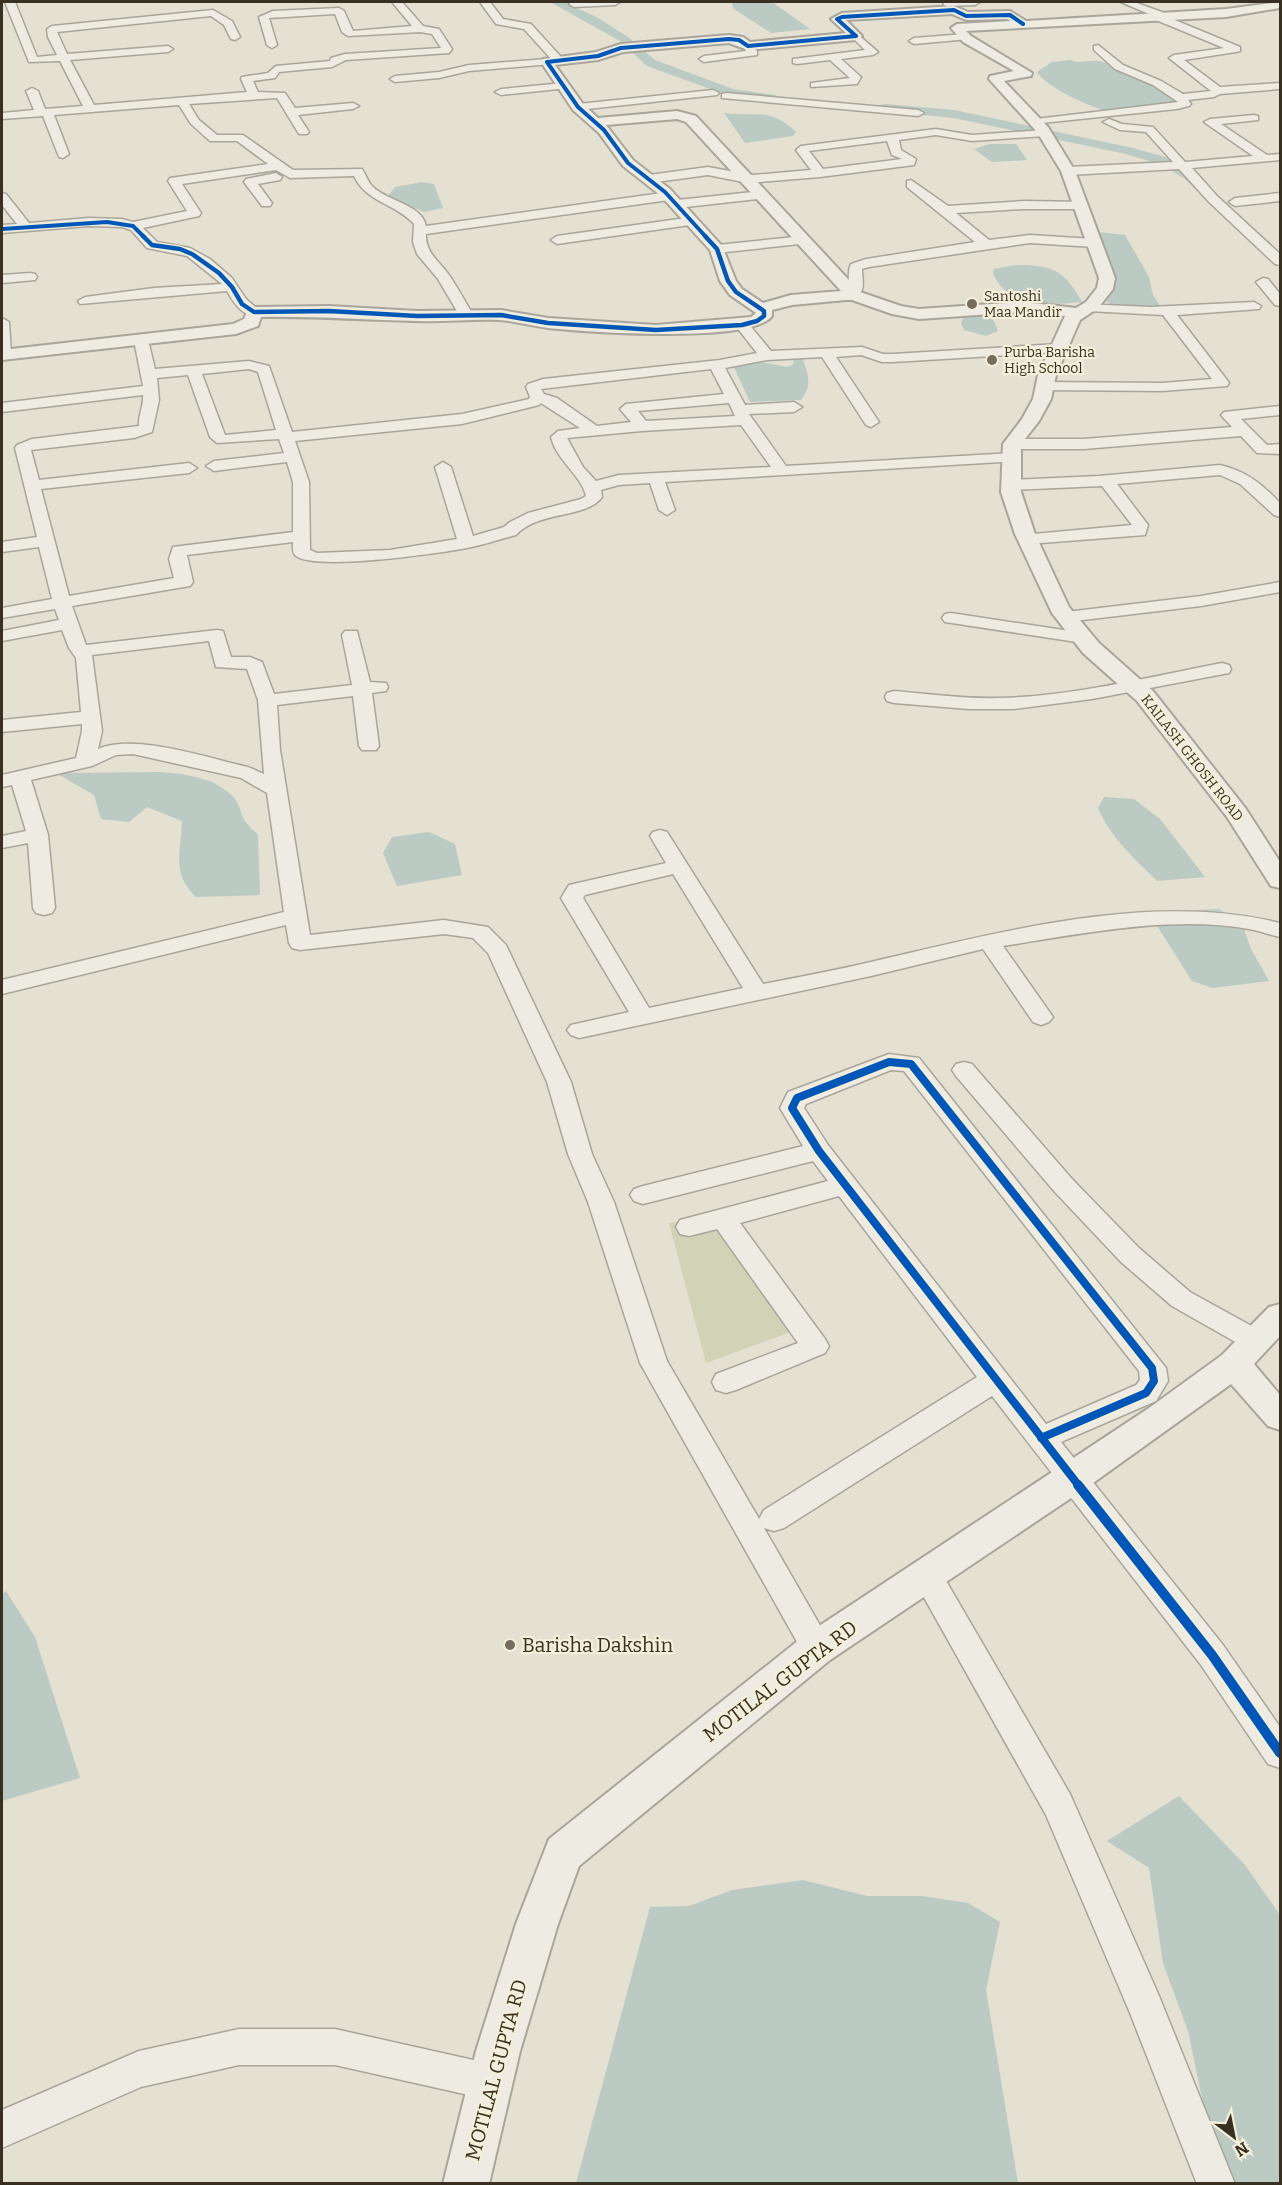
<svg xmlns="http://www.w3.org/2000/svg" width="1282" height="2185" viewBox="0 0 1282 2185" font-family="Bitter,serif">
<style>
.green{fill:#d0d3b5}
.water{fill:#bbcac3}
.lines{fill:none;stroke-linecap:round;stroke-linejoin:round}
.canal{fill:#bbcac3;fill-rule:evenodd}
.minor-casing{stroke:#aaa59a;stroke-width:3}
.tertiary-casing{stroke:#aaa59a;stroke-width:4}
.minor{fill:#edebe2;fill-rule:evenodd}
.tertiary{fill:#edebe2;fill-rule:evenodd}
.cycleway-far3-casing{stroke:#f4efd9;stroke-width:5}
.cycleway-far2-casing{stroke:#f4efd9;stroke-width:7}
.cycleway-far1-casing{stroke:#f4efd9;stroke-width:12}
.cycleway-casing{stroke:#f4efd9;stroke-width:14}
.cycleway-far3{stroke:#0057b8;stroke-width:4}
.cycleway-far2{stroke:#0057b8;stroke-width:4.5}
.cycleway-far1{stroke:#0057b8;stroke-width:8}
.cycleway{stroke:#0057b8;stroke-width:10}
.poi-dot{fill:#756d60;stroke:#f4efd9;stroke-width:2}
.labels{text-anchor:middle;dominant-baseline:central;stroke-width:4.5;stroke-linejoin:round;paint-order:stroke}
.far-poi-label{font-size:14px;fill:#392f22;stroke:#f4efd9;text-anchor:start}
.far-street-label{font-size:14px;fill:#392f22;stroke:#f4efd9}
.near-poi-label{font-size:20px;fill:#392f22;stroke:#f4efd9;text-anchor:start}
.near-street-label{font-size:20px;fill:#392f22;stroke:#f4efd9}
</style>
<rect width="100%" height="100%" fill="#e4e0d2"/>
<path class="green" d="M733 1214 802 1328 706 1363 669 1223Z"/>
<path class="water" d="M731 2H772L810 29 771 33 734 9Z
M1070 60C1080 64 1088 60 1098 61 1114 63 1168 90 1178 103L1109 112C1093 108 1045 87 1037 72L1052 62Z
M724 113C757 117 770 107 796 132L793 136 745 143Z
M990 144H1016L1027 160 992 162 974 149Z
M422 182 434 184 443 208 424 212 388 196 395 187Z
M1090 231 1125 235 1149 277 1153 295 1162 309 1112 305 1106 301 1117 281Z
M1016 265C1051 265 1064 269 1082 302 1051 305 1007 309 993 273L994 269Z
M977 314C991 314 994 319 998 331L986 336 964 330 961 324 963 318Z
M802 357C808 373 813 385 801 400L750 402 733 365 755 361 787 367 794 364 793 358Z
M160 772C186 774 218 778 235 799 239 804 240 811 243 817 246 824 253 830 258 835L260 895 196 897C171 873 181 853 182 821L147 807 129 822 101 819 94 795 56 773Z
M1104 797 1134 799 1160 819 1205 877 1157 881C1135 859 1110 837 1098 808Z
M429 832 455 844 462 875 397 886 383 853 392 837Z
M1219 909 1242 924 1251 949 1269 981 1212 988 1192 981 1154 921 1176 911Z
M6 1591 35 1637 80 1778 2 1801V1594Z
M1179 1796 1245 1865 1280 1915V2183H1227L1217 2159 1202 2098 1188 2031 1163 1963 1149 1868 1107 1841Z
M803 1880 867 1896H922L968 1903 1000 1922 986 1990 1018 2183H576L650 1907 689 1906 732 1890Z"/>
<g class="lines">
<path class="canal" d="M550 2H564L598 18 628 37 655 60 733 89 775 95 781 99 775 103 727 95 647 66 620 41Z
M885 104 954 110 1133 148 1172 159 1195 173 1215 193 1213 196H1203L1185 179 1162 165 1126 154 954 118 881 111 879 108 881 105Z"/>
<g class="minor-casing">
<path id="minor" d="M5 2H15L37 57 57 55 48 37 47 29 52 26 213 10 232 21 240 37 235 40 231 39 224 25 211 16 57 32 67 54 168 46 173 49 168 52 70 60 94 105 247 92 241 79 242 77 268 73 276 66 330 61 331 58 345 54 441 48 432 34 420 32 348 36 342 32 335 14 269 18 277 45 272 48 267 45 259 17 273 11 339 8 344 11 353 31 412 26 392 2H402L423 26 439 29 452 49 449 53 346 60 332 67 279 72 275 78 253 81 258 92 285 93 295 108 353 103 359 106 353 109 298 115 309 132 307 134H299L277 98 189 104 199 120 217 135H243L293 170 362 169C366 175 368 182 372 186 386 201 422 204 426 226L669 192 675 196 669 200 426 234C425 254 442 263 451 278 459 290 466 303 473 315L466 319 461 318 438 279 417 254 413 242 414 224C395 203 367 203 354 176L290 178 276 170 182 184 201 213 199 216 143 228 157 242 190 248 210 259 232 278 246 299 261 312 259 315C243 318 234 303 227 291L80 304 78 301 85 297 154 288 222 284 187 256 147 248 131 230 122 227 89 226 2 233V225L17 224 2 205V193L6 194 29 223 89 218 122 219 133 222 187 211 168 181 170 178 268 164 237 141H210L191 124 179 105 54 115 69 154 63 158 59 157 43 116 2 119V113L34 110 26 91 32 88 38 91 45 109 83 106 60 61 29 62Z
M480 2H490L503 19 531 24 561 57V61H553L524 29 496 24Z
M572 2H620L615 5 574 7 569 4Z
M943 2H980L975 5 947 6 944 5Z
M1121 2H1134L1170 15V18L1240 47V51L1236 52 1184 60 1220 87 1280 83V89L1220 94 1214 97 1188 100 1191 104 1189 106 1177 109 1032 124 1030 122 1036 119 1178 102 1153 85 1115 69 1094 50V46L1098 45 1123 65 1161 81 1183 94 1211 91 1169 58 1174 55 1224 48 1156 20V17Z
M856 33 878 52 873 55 841 59 861 77 857 84 811 87V83L850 78 830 60 797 64 793 63V59L865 50 851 36Z
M965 34 969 35V39L914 44 909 41 914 38Z
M748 43 757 51V55L704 62 699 59 704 56 746 51 743 46Z
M547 59 551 60V64L469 71 439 78 395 82 390 79 395 76 439 72 469 65Z
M564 83 568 84V88L501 95 495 92 501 89Z
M713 90 719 93 717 95 578 110 572 107 578 104Z
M726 93 918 110 924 113 918 116 722 98V94Z
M1254 115 1258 116V120L1221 124 1267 155 1280 154V160L1192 168 1217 196 1280 254V265L1275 264 1209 202 1179 169 1068 175 1062 171 1068 167 1173 162 1146 132 1120 130 1103 122 1109 119 1122 124 1153 127 1185 162 1253 156 1204 122 1210 119Z
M936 129 972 135 1045 130 1051 133 1045 136 972 141 936 135 899 140 901 150 916 159 914 165 820 177 748 183 708 175 649 183 643 179 649 175 708 167 752 175 811 170 796 150 801 146ZM887 141 892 155 902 159 823 169 809 151Z
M276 173 282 177 280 180 258 184 272 203 270 206H262L244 182 246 179Z
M911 180 948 206 1024 201 1085 202 1087 205 1085 208 1081 209H1024L956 213 989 240 1030 235 1094 239 1100 243 1094 247 1030 243 869 267 862 269C862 280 867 294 853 297L848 296 846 293C852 284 846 274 851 264L866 259 975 242 907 187V181Z
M762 191 766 192 768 195 766 198 677 208 671 204 677 200Z
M1280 193V201L1235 206 1229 202 1235 198Z
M693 217 699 221 697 224 557 244 551 240 557 236Z
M804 236 810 240 809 243 717 253 710 249 717 245Z
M30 273 35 274 37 277 35 280 2 283V275Z
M1263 278 1268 279 1280 294V306L1275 305 1256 282Z
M1254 302 1261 306 1259 309 1177 315 1227 380 1229 383 1227 386 1162 391 1045 390 1038 386 1045 382 1162 383 1212 379 1163 315 1088 311 1081 307 1083 304 1150 307Z
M2 318 9 322 11 354 4 358H2Z
M742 321 747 322 771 351 862 347 883 354H893L1059 344 1066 348 1059 352 893 362H882L861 355 836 357 879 422 871 427 866 425 822 357 767 360 725 368 745 405 794 402 802 407 794 412 749 414 786 466 1013 453 1019 455 1021 458 1019 461 665 482 675 510 667 515 659 510 650 483 619 485 601 490 602 497C586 519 539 510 516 535 500 539 484 545 467 548 442 553 310 572 295 555 292 552 293 546 293 542L187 555 193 582 190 586 72 606 86 645 217 630 223 631 231 657H250L262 662 274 694 352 685 342 635 345 631H357L370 682 386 683 388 687 386 691 372 693 379 746 376 750H362L359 746 353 696 277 705 280 750 310 935 444 920 488 927 506 945 571 1082 592 1154 614 1202 667 1361 762 1524 759 1519 764 1510 977 1377 839 1196 740 1223 825 1339 829 1346 825 1353 736 1390 726 1393 716 1390 712 1382 716 1374 798 1343 717 1229 689 1236 680 1234 676 1227 680 1220 828 1181 813 1161 643 1204 634 1201 630 1195 634 1189 643 1186 803 1146 780 1108 788 1092 889 1054 919 1058 1166 1368 1168 1381 1156 1401 1061 1442 1223 1645 1280 1727V1768L1268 1764 1201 1665 992 1396 784 1528 774 1531 764 1528 833 1648 828 1658 817 1662 806 1658 640 1363 588 1202 568 1154 547 1082 488 953 473 938 444 934 300 950 292 948 289 943 286 925 2 994V980L284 912 267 793 241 778 133 754 116 755 92 766 31 780 48 835 55 908 52 913 44 915 36 913 33 908 28 843 2 848V836L26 831 12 785 2 787V775L76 758 82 731V724L2 732V720L81 712 76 658 69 648 62 630 2 641V631L59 620 55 609 2 618V608L52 599 39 547 2 552V542L37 537 15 448 17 445 32 439 139 426C138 415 144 406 143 395L2 412V403L143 386 134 340 141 336 148 340 155 369 249 361 269 366 292 432 462 414 529 399 530 397 526 387 528 384 543 379 720 360 757 353 735 325ZM249 369 258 372 276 430 225 435 202 374ZM711 369 724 394 626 404 620 409 631 422 597 426 557 398 544 394 541 389ZM188 375 210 437 217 443 279 439 284 453 214 461 206 466 214 471 287 462 293 482V532L173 547 169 559 174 578 69 596 41 489 189 473 197 468 189 463 39 480 31 450 134 438 152 432 159 400 157 378ZM541 403 580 428 558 431 551 437C556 460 582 476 586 496L581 499 528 513 510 522 504 527 473 536 451 467 443 462 435 467 457 539 390 550 317 553 310 550 309 482 295 441 462 424 539 405ZM729 403 735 416 646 421 638 411ZM741 425 771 467 619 475 596 481 583 467 567 438 642 431ZM209 641 216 667 247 669 258 700 264 774 248 767C208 758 134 733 98 749L102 731 92 655ZM891 1070 904 1071 1139 1371 1140 1380 1136 1385 1046 1424 828 1145 804 1108 806 1104Z
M1280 406V415L1241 419 1267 445 1280 444V454L1257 453 1241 436 1084 449H1012L1004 444 1012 439H1084L1232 427 1221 415 1224 412Z
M1220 465C1246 471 1262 484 1280 503V517L1274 515 1240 484 1220 475 1117 484 1148 525 1145 535 1028 544 1020 539 1022 535 1132 525 1102 486 1012 490 1004 485 1012 480 1099 476Z
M1280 582V592L1201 606 1066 622 1060 621 1057 617 1060 613 1066 612 1201 596Z
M951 613 1083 633 1089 634 1092 638 1089 642 1083 643 945 622 942 618 945 614Z
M1222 663 1229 665 1231 669 1229 673 1092 699 1014 709H969L894 703 887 701 885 697 887 693 894 691C929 694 964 699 1000 698 1074 696 1149 677 1222 663Z
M660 830 667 832 763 984C800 977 837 970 875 961 1001 932 1152 891 1280 923V937C1270 935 1260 931 1249 929 1172 915 1080 934 1003 946L1053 1017 1049 1022 1041 1025 1033 1022 983 949 871 976 579 1038 571 1035 567 1030 571 1025 629 1012 561 898 569 885 666 863 650 836 653 832ZM673 874 743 988 649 1008 583 898 585 895Z
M964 1062 972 1064 1072 1179 1139 1248 1190 1292 1266 1334 1270 1341 1266 1348 1256 1352 1246 1348 1172 1306 1121 1262 1054 1191 956 1076 952 1070 956 1064Z
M927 1563 938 1567 1070 1794 1159 1996 1235 2184H1197L1130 2013 1046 1815 912 1576 916 1567Z
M239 2029H335L491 2064 504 2069 509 2082 504 2095 491 2100 335 2065H239L141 2087 2 2148V2110L139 2051Z"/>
</g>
<g class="tertiary-casing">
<path id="tertiary" d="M1280 2V8L1226 17 966 31 971 36 1032 73 1031 76 1004 81 1048 127 1075 171 1115 278 1113 289 1098 308 1080 320 1056 375 1051 399 1039 421 1021 444V492L1035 534 1069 607 1099 643 1153 691 1246 809 1280 862V888L1271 886 1227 817 1137 701 1083 653 1052 613 1015 534 1001 492 1003 444 1022 419 1033 399 1038 375 1065 316 1023 312 919 319 892 314 852 300H846L792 305 772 310V316C752 344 586 332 548 328 532 326 515 321 499 320 471 319 444 322 417 321 364 320 314 316 261 317L258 326 236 334 2 360V350L233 324 244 319 248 309 254 307 329 306 417 311 501 310 548 318 656 325 751 317 756 313 730 295 720 281 710 250 660 195 623 166 599 133 573 110 541 62 543 59 596 52 621 44 729 35 743 37 750 42 846 33 831 19 842 13 954 6 968 12 1010 11 1026 21 1226 9ZM952 14 966 20 1007 19 1011 21 957 24 951 28 963 42 1014 71 990 76 989 79 1037 132 1061 171 1099 278 1097 288 1086 302 1076 308 1023 302 919 309 901 306 860 292 696 116 677 111 598 118 583 104 555 65 598 60 623 52 729 43 748 50 856 40 862 36 846 20ZM677 119 686 122 841 291 791 295 763 303 742 289 736 281 722 246 670 189 633 160 606 125Z
M1280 1304V1336L1254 1364 1280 1395V1430L1268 1426 1231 1384 1086 1488 830 1660 579 1866 558 1924 520 2051 489 2184H443L476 2051 516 1924 549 1839 804 1636 1149 1408 1222 1355 1269 1307Z"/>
</g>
<use href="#minor" class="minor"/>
<use href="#tertiary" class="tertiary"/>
<g class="cycleway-far3-casing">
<path id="cycleway-far3" d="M2 229 107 222 133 226 144 237
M706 237 665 192 628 163 604 130 578 107 547 62 598 56 621 48 729 39 739 40 748 46 856 36 837 19 842 17 954 10 966 16 1010 15 1023 24"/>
</g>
<g class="cycleway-far2-casing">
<path id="cycleway-far2" d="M143 236 152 245 180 249 192 254 219 273 232 287 242 304 254 312 329 311 417 316 501 315 548 323 656 330 742 325 757 321 764 316V311L736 292 728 281 717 249 705 236"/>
</g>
<g class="cycleway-far1-casing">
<path id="cycleway-far1" d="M1041 1438 1146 1393 1154 1381 1152 1368 911 1064 889 1062 797 1098 792 1108 819 1151 1079 1486"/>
</g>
<g class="cycleway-casing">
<path id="cycleway" d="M1078 1485 1212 1655 1280 1753"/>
</g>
<use href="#cycleway-far3" class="cycleway-far3"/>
<use href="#cycleway-far2" class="cycleway-far2"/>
<use href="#cycleway-far1" class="cycleway-far1"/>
<use href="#cycleway" class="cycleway"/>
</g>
<g class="poi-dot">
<circle cx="972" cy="304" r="6"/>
<circle cx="992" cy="360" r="6"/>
<circle cx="510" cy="1645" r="6"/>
</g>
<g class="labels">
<g class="far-poi-label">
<text x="984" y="296">Santoshi<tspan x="984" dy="16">Maa Mandir</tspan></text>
<text x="1004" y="352">Purba Barisha<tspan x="1004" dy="16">High School</tspan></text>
</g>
<g class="far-street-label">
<text transform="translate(1192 758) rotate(52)">KAILASH GHOSH ROAD</text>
</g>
<g class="near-poi-label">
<text x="522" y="1645">Barisha Dakshin</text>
</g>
<g class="near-street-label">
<text transform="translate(780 1681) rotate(-37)">MOTILAL GUPTA RD</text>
<text transform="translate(496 2070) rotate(-75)">MOTILAL GUPTA RD</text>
</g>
</g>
<rect width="1282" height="2185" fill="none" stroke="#392f22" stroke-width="6"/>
<g transform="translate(1234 2137) rotate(148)" stroke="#f4efd9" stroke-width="4.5" paint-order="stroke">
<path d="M0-4.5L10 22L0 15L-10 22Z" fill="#392f22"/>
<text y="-9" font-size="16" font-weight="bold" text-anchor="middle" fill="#392f22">N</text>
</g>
</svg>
